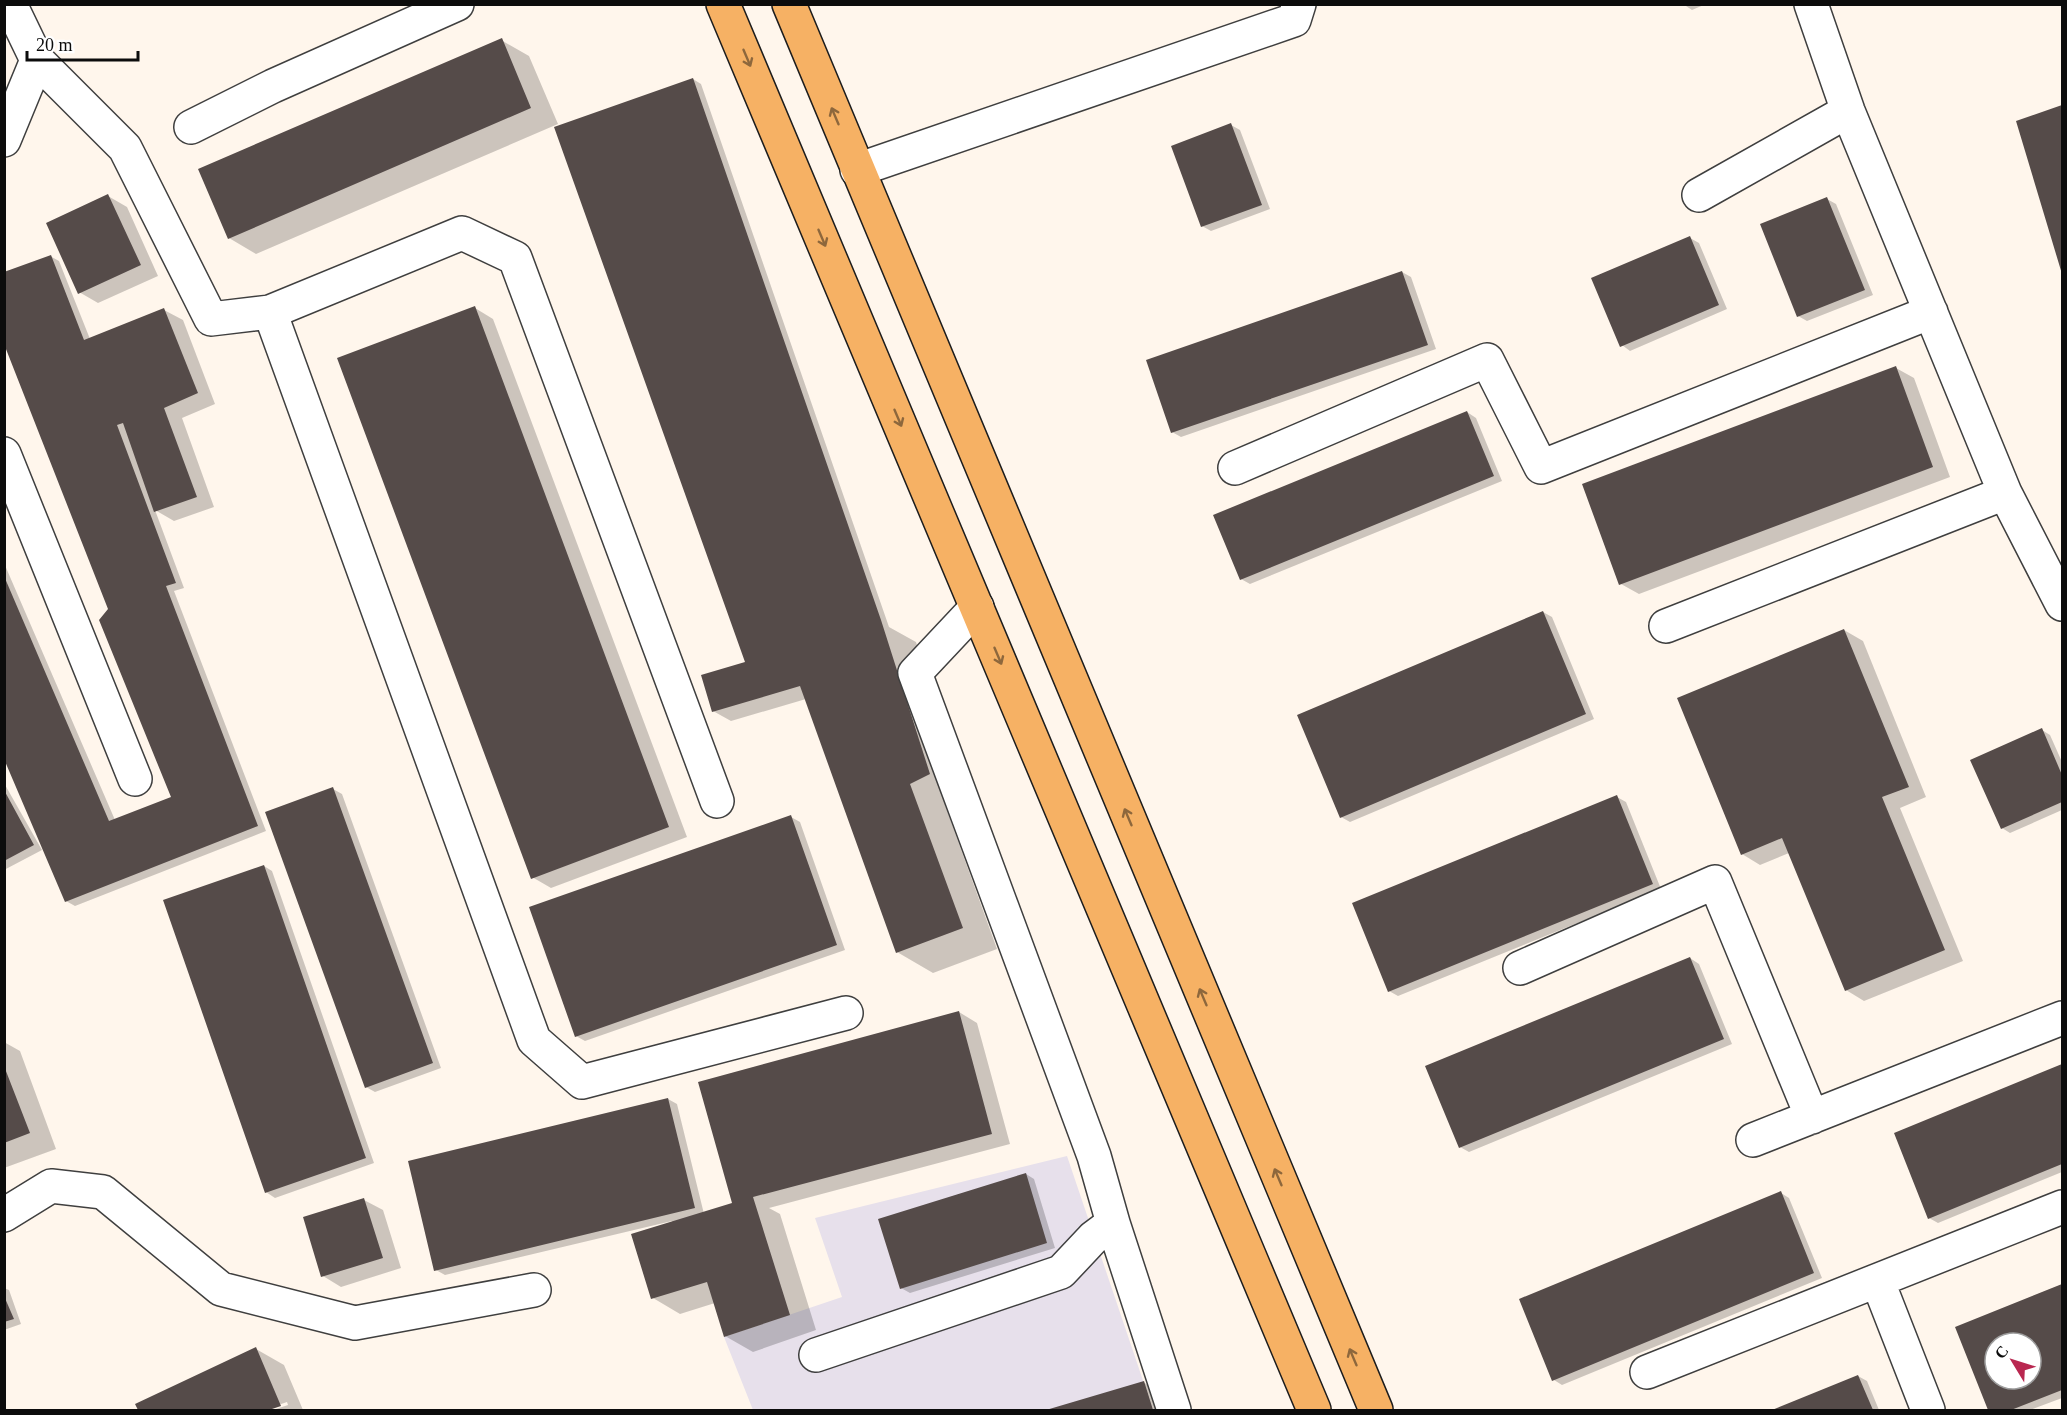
<svg xmlns="http://www.w3.org/2000/svg" width="2067" height="1415" viewBox="0 0 2067 1415" font-family="Georgia,serif">
<style>
.industrial{fill:#e7e0eb}
.shadow{fill:#0003;fill-rule:evenodd}
.building{fill:#554b49;fill-rule:evenodd}
.lines{fill:none;stroke-linecap:round;stroke-linejoin:round}
.minor-casing{stroke:#3f3f3f;stroke-width:36}
.major-casing{stroke:#1d1d1d;stroke-width:36}
.minor{stroke:#fff;stroke-width:33}
.major{stroke:#f6b164;stroke-width:33}
.oneway{stroke:#8d673c}
</style>
<rect width="100%" height="100%" fill="#fff6ec"/>
<path class="industrial" d="M1067 1156 1153 1410H753L724 1337 842 1297 815 1218Z"/>
<path class="shadow" d="M1683 4H1706L1692 10Z
M501 40 529 56 558 124 256 254 229 238Z
M693 79 701 84 889 627 916 642 965 795 945 805 997 949 933 973 897 952 806 699 731 721 713 711 747 663Z
M2062 107V270L2018 122Z
M1231 125 1240 130 1270 209 1211 231 1202 226Z
M108 196 127 207 158 276 98 303 79 292Z
M1827 199 1836 204 1873 295 1807 321 1798 316Z
M1690 238 1699 243 1727 309 1630 351 1622 345Z
M50 256 59 261 90 339 164 310 183 320 215 404 182 418 214 507 174 521 155 510 184 588 174 591 266 831 75 906 66 901 4 755V563L115 820 172 798 110 609Z
M1402 272 1411 277 1436 349 1181 437 1172 432Z
M475 308 493 319 687 837 551 888 532 877Z
M1896 368 1914 378 1950 477 1639 594 1621 584Z
M1467 412 1476 418 1502 481 1250 584 1241 579Z
M1543 612 1552 617 1594 719 1350 822 1341 817Z
M1844 630 1863 641 1926 797 1900 808 1963 961 1864 1001 1846 990 1789 853 1760 865 1742 854Z
M2042 730 2050 735 2062 762V810L2010 833 2002 828Z
M4 783 42 850 4 870Z
M333 789 342 794 441 1068 375 1092 366 1087Z
M1617 797 1626 802 1661 889 1398 996 1389 991Z
M791 817 800 822 845 950 585 1041 576 1036Z
M264 866 272 871 374 1163 275 1198 266 1192Z
M1690 958 1699 964 1732 1044 1469 1152 1460 1147Z
M959 1012 977 1023 1010 1144 769 1208 780 1214 816 1330 753 1352 725 1336 715 1303 680 1314 653 1298 672 1221 445 1275 436 1270 668 1099 677 1104 704 1214 736 1203Z
M4 1042 20 1051 56 1149 4 1168Z
M2062 1066V1172L1938 1223 1929 1218 1895 1134Z
M1026 1174 1034 1179 1055 1248 910 1293 901 1288Z
M1781 1193 1789 1198 1822 1278 1562 1385 1554 1380Z
M364 1200 383 1210 401 1268 341 1287 323 1276Z
M2062 1285V1398L2030 1410H1990L1957 1328ZM1995 1343H2031V1379H1995Z
M4 1288 9 1290 21 1324 4 1330Z
M256 1349 284 1365 303 1410H273L288 1405 287 1402 264 1410H139L137 1405Z
M1858 1376 1867 1381 1879 1410H1776Z
M1143 1382 1162 1393 1167 1410H1049Z"/>
<path class="building" d="M502 38 531 108 228 239 198 169Z
M693 78 881 620 930 774 910 784 963 928 896 953 800 686 712 712 701 675 745 662 554 127Z
M2062 105V274L2016 121Z
M1231 123 1262 205 1201 227 1171 146Z
M108 194 141 265 78 294 46 223Z
M1827 197 1865 290 1797 317 1760 224Z
M1690 236 1719 305 1620 347 1591 278Z
M51 255 84 340 164 308 198 393 164 408 197 497 154 512 123 423 117 425 176 583 166 586 258 826 65 902 4 759V576L109 821 171 797 99 620 108 609 4 344V272Z
M1402 271 1428 345 1171 433 1146 360Z
M475 306 669 827 531 879 337 358Z
M1896 366 1933 467 1619 585 1582 484Z
M1467 411 1494 476 1240 580 1213 515Z
M1543 611 1586 714 1340 818 1297 715Z
M1844 629 1909 787 1882 797 1945 950 1845 991 1782 838 1741 855 1677 698Z
M2042 728 2062 775V802L2001 829 1970 760Z
M333 787 433 1063 365 1088 265 812Z
M4 790 34 845 4 861Z
M1617 795 1653 884 1388 992 1352 903Z
M791 815 837 945 575 1037 529 907Z
M264 865 366 1158 265 1193 163 900Z
M1690 957 1724 1039 1459 1148 1425 1066Z
M959 1011 992 1134 753 1197 790 1315 724 1337 707 1282 651 1299 631 1234 732 1203 698 1082Z
M2062 1064V1164L1928 1219 1894 1133Z
M4 1066 30 1133 4 1143Z
M668 1098 695 1208 434 1271 408 1161Z
M1026 1173 1047 1243 900 1289 878 1219Z
M1781 1191 1814 1273 1552 1381 1519 1299Z
M364 1198 383 1258 321 1277 303 1217Z
M2062 1284V1390L2011 1410H1988L1955 1327ZM1995 1343H2031V1379H1995Z
M4 1296 14 1319 4 1322Z
M256 1347 281 1406 269 1410H138L135 1404Z
M1858 1375 1873 1410H1772Z
M1144 1381 1153 1410H1046Z"/>
<g class="lines">
<g class="minor-casing">
<path id="minor" d="M1811 4 1848 111 2005 493 2062 604
M37 60 125 148 211 319 270 312 534 1040 582 1082 846 1013
M191 127 273 86 457 4
M4 140 37 60 10 4
M857 170 1294 20 1299 4
M1699 195 1848 111
M270 312 462 233 515 258 717 801
M4 454 135 779
M1235 468 1487 360 1541 467 1931 312
M1666 626 2005 493
M1520 968 1715 882 1812 1117
M1753 1140 2062 1018
M4 1215 51 1186 103 1192 221 1289 355 1323 534 1290
M1113 1223 1174 1410
M1878 1282 1928 1410
M816 1355 1061 1272 1093 1238 1113 1223 1094 1156 915 673 977 607
M1647 1372 2062 1207"/>
</g>
<g class="major-casing">
<path id="major" d="M723 4 1314 1410
M789 4 1376 1410"/>
</g>
<use href="#minor" class="minor"/>
<use href="#major" class="major"/>
</g>
<defs><path id="oneway-shaft" d="M-6 0H5M1.5-3L5.5 0L1.5 3" fill="none" stroke-width="1.6" stroke-linecap="round" stroke-linejoin="round" transform="scale(1.5)"/></defs>
<g class="oneway">
<use href="#oneway-shaft" transform="translate(747 58) rotate(67)"/>
<use href="#oneway-shaft" transform="translate(835 116) rotate(-113)"/>
<use href="#oneway-shaft" transform="translate(822 238) rotate(67)"/>
<use href="#oneway-shaft" transform="translate(898 418) rotate(67)"/>
<use href="#oneway-shaft" transform="translate(998 656) rotate(67)"/>
<use href="#oneway-shaft" transform="translate(1128 817) rotate(-113)"/>
<use href="#oneway-shaft" transform="translate(1203 997) rotate(-113)"/>
<use href="#oneway-shaft" transform="translate(1278 1177) rotate(-113)"/>
<use href="#oneway-shaft" transform="translate(1353 1357) rotate(-113)"/>
</g>
<rect width="2067" height="1415" fill="none" stroke="#0c0c0c" stroke-width="12"/>
<g transform="translate(2013 1361) rotate(308)"><circle r="28" fill="#ffffff" stroke="#9e9e9e" stroke-width="1.5"/>
<path d="M0-4.5L10 22L0 15L-10 22Z" fill="#b92750"/>
<text y="-9" font-size="16" font-weight="bold" text-anchor="middle" fill="#0c0c0c">С</text>
</g>
<path d="M27 51v9h111v-9" fill="none" stroke="#0c0c0c" stroke-width="3"/>
<text x="36" y="51" font-size="18" fill="#0c0c0c" stroke="#ffffff" stroke-width="4.5" paint-order="stroke">20 m</text>
</svg>
